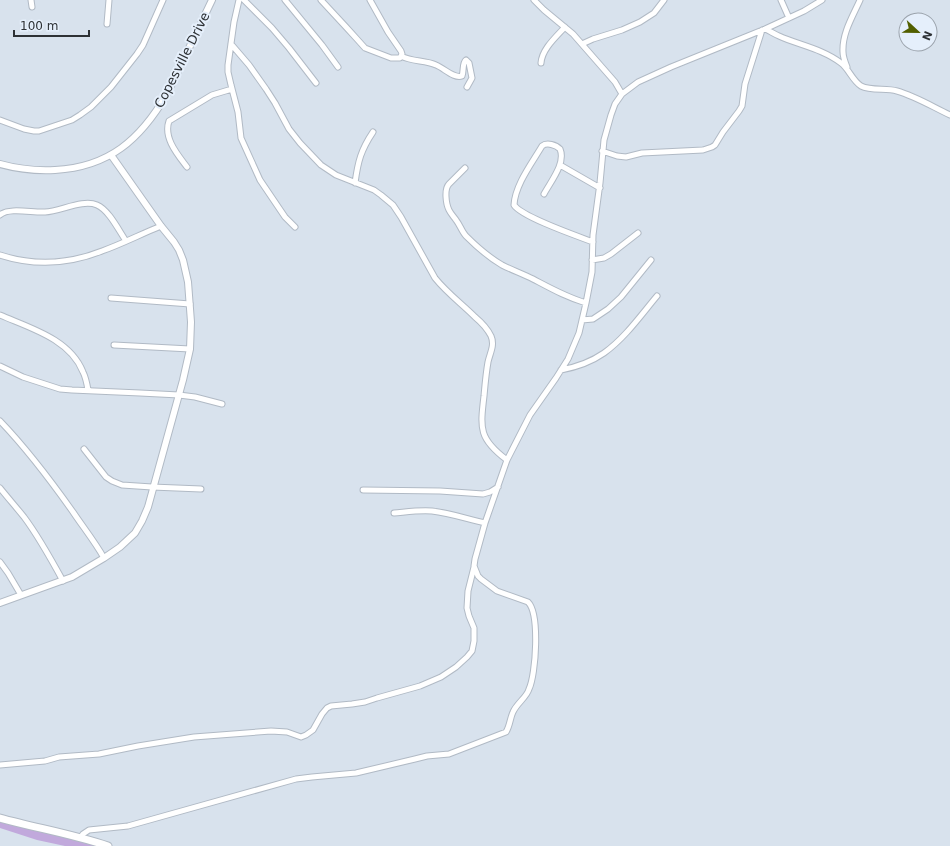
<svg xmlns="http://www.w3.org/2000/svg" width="950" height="846" viewBox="0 0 950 846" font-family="'DejaVu Sans',sans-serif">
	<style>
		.green { fill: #c1a9dc }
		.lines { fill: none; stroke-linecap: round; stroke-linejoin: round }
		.minor-casing { stroke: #b1bac5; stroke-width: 7 }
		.tertiary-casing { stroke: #b1bac5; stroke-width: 8 }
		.secondary-casing { stroke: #b1bac5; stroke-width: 9 }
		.minor { stroke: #fff; stroke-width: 5 }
		.tertiary { stroke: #fff; stroke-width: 6 }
		.secondary { stroke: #fff; stroke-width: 7 }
		.labels { text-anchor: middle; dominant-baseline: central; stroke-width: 4; stroke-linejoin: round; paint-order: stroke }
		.street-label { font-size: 13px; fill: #2d3135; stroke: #e5effb }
	</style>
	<rect width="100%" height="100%" fill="#d8e2ed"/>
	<path class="green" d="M0,818L108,846H65L37,840L0,828Z"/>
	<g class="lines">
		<g class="minor-casing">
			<path id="minor" d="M31,0L32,7
				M239,0L234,22L228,65V72L231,85L238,112L241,138L260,180L285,217L295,227
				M244,0L272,28L289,48L316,83
				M285,0L322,45L338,67
				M321,0L346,27L356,38L365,48L391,58H400L402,54L401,51L388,32L370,0
				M534,0L544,10L573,34L615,82L622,94
				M781,0L789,18
				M107,24L109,0
				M765,29C770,31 774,34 779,36C799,45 823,49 841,63C849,69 852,80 861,86C871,91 886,88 897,91C915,96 933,107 950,115
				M231,44L249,65L266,89L275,103L289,129L300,143L321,165L336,175L374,190L381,195L393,205L401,217L435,278C447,293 462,304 475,317C481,322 487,328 491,336C495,345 490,353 488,362C486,373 485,385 484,396C480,429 479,439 507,460
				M582,44L593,39L622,30L640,22L654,13L664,0
				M401,56C412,62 425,60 436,65C444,68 454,79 462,76C464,71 462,63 466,60L469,63L472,78L467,87
				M541,63C542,49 556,37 565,27
				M847,67C845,62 843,57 843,52C842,33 853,16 860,0
				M0,120L24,129L34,131H39L72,120L80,115L91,107L111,87L137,54L143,45L163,0
				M602,151L617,156L626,157L642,153L703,150L712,147L715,145L723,132L739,111L742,106L745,84L762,30
				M560,165L600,188
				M187,167C178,155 163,138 169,121L212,95L232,89
				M465,168L449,184C444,189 446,204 449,210C451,214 454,217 456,220C460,225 462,232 466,236C476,246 490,258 502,265C512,270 523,274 533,279C552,289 566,297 586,303
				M355,183C358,161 361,150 373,132
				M544,194C551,181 566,163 560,149C556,145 547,142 542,146C532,163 515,185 514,205C522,217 577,236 593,242
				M0,215C9,207 33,213 45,212C61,211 83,199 97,205C109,210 119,231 126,241
				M0,255C34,266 69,264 102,251C122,244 141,234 161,226
				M592,260L604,258L611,254L638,233
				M111,298L190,304
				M0,315C30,328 70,339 83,372C86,378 87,384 88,390
				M582,320L593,319L608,309L621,297L651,260
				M114,345L190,349
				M0,366L23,377L60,389L72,390L140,393L179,395L195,397L222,404
				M561,370C577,367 591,362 604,353C625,338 641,315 657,296
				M0,421C27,449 51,481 73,512C83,527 95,542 104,558
				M84,449L106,477L112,481L122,485L152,487L201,489
				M0,488C8,498 16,507 24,517C39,537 51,559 63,581
				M363,490L440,491L483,494L490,492L498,487
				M394,513C406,512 419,510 432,511C450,513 467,519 485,523
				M0,562L8,573L21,595
				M0,765L45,761L59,757L99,754L138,746L194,737L271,731L287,732L301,737L306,735L313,730L322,714L327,708L331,706L352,704L365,702L377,698L420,686L441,677L456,667L467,657L472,651L474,641V628L469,616L467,608L468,591L474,567
				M80,838L83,834L89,830L128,826L296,779L312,777L356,773L415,759L427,756L449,754L506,732C510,726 510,718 513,712C517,703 527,697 529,689C536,674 540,614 528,602L497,591L481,579L478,576L474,566L475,559L485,523L507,460L530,415L556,378L568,359L579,333L586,303L592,272L593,235L600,183L604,140L611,115L615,104L622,94L638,82L671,67L765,29L804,11L822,0"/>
		</g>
		<g class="tertiary-casing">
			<path id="tertiary" d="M0,164C18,169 36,171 55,170C109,167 140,140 167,94L212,0
				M0,603L72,577L104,558L120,547L135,533L142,521L148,507L183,380L190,349L191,322L188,282L183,260L179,250L174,242L161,226L111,155"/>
		</g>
		<g class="secondary-casing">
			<path id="secondary" d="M0,818C36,828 73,834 108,846"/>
		</g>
		<use href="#minor" class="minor"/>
		<use href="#tertiary" class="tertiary"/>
		<use href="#secondary" class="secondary"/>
	</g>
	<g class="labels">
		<g class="street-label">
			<text transform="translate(182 60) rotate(-63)">Copesville Drive</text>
		</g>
	</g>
	<g transform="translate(918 32) rotate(112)"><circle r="19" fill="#e5effb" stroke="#9ba3ac"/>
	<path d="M0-3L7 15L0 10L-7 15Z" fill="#525f00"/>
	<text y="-6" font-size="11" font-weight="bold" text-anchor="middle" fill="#2d3135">N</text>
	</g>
	<path d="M14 30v6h75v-6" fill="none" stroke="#2d3135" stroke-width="2"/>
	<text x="20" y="30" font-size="12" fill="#2d3135" stroke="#e5effb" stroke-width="3" paint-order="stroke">100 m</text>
</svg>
